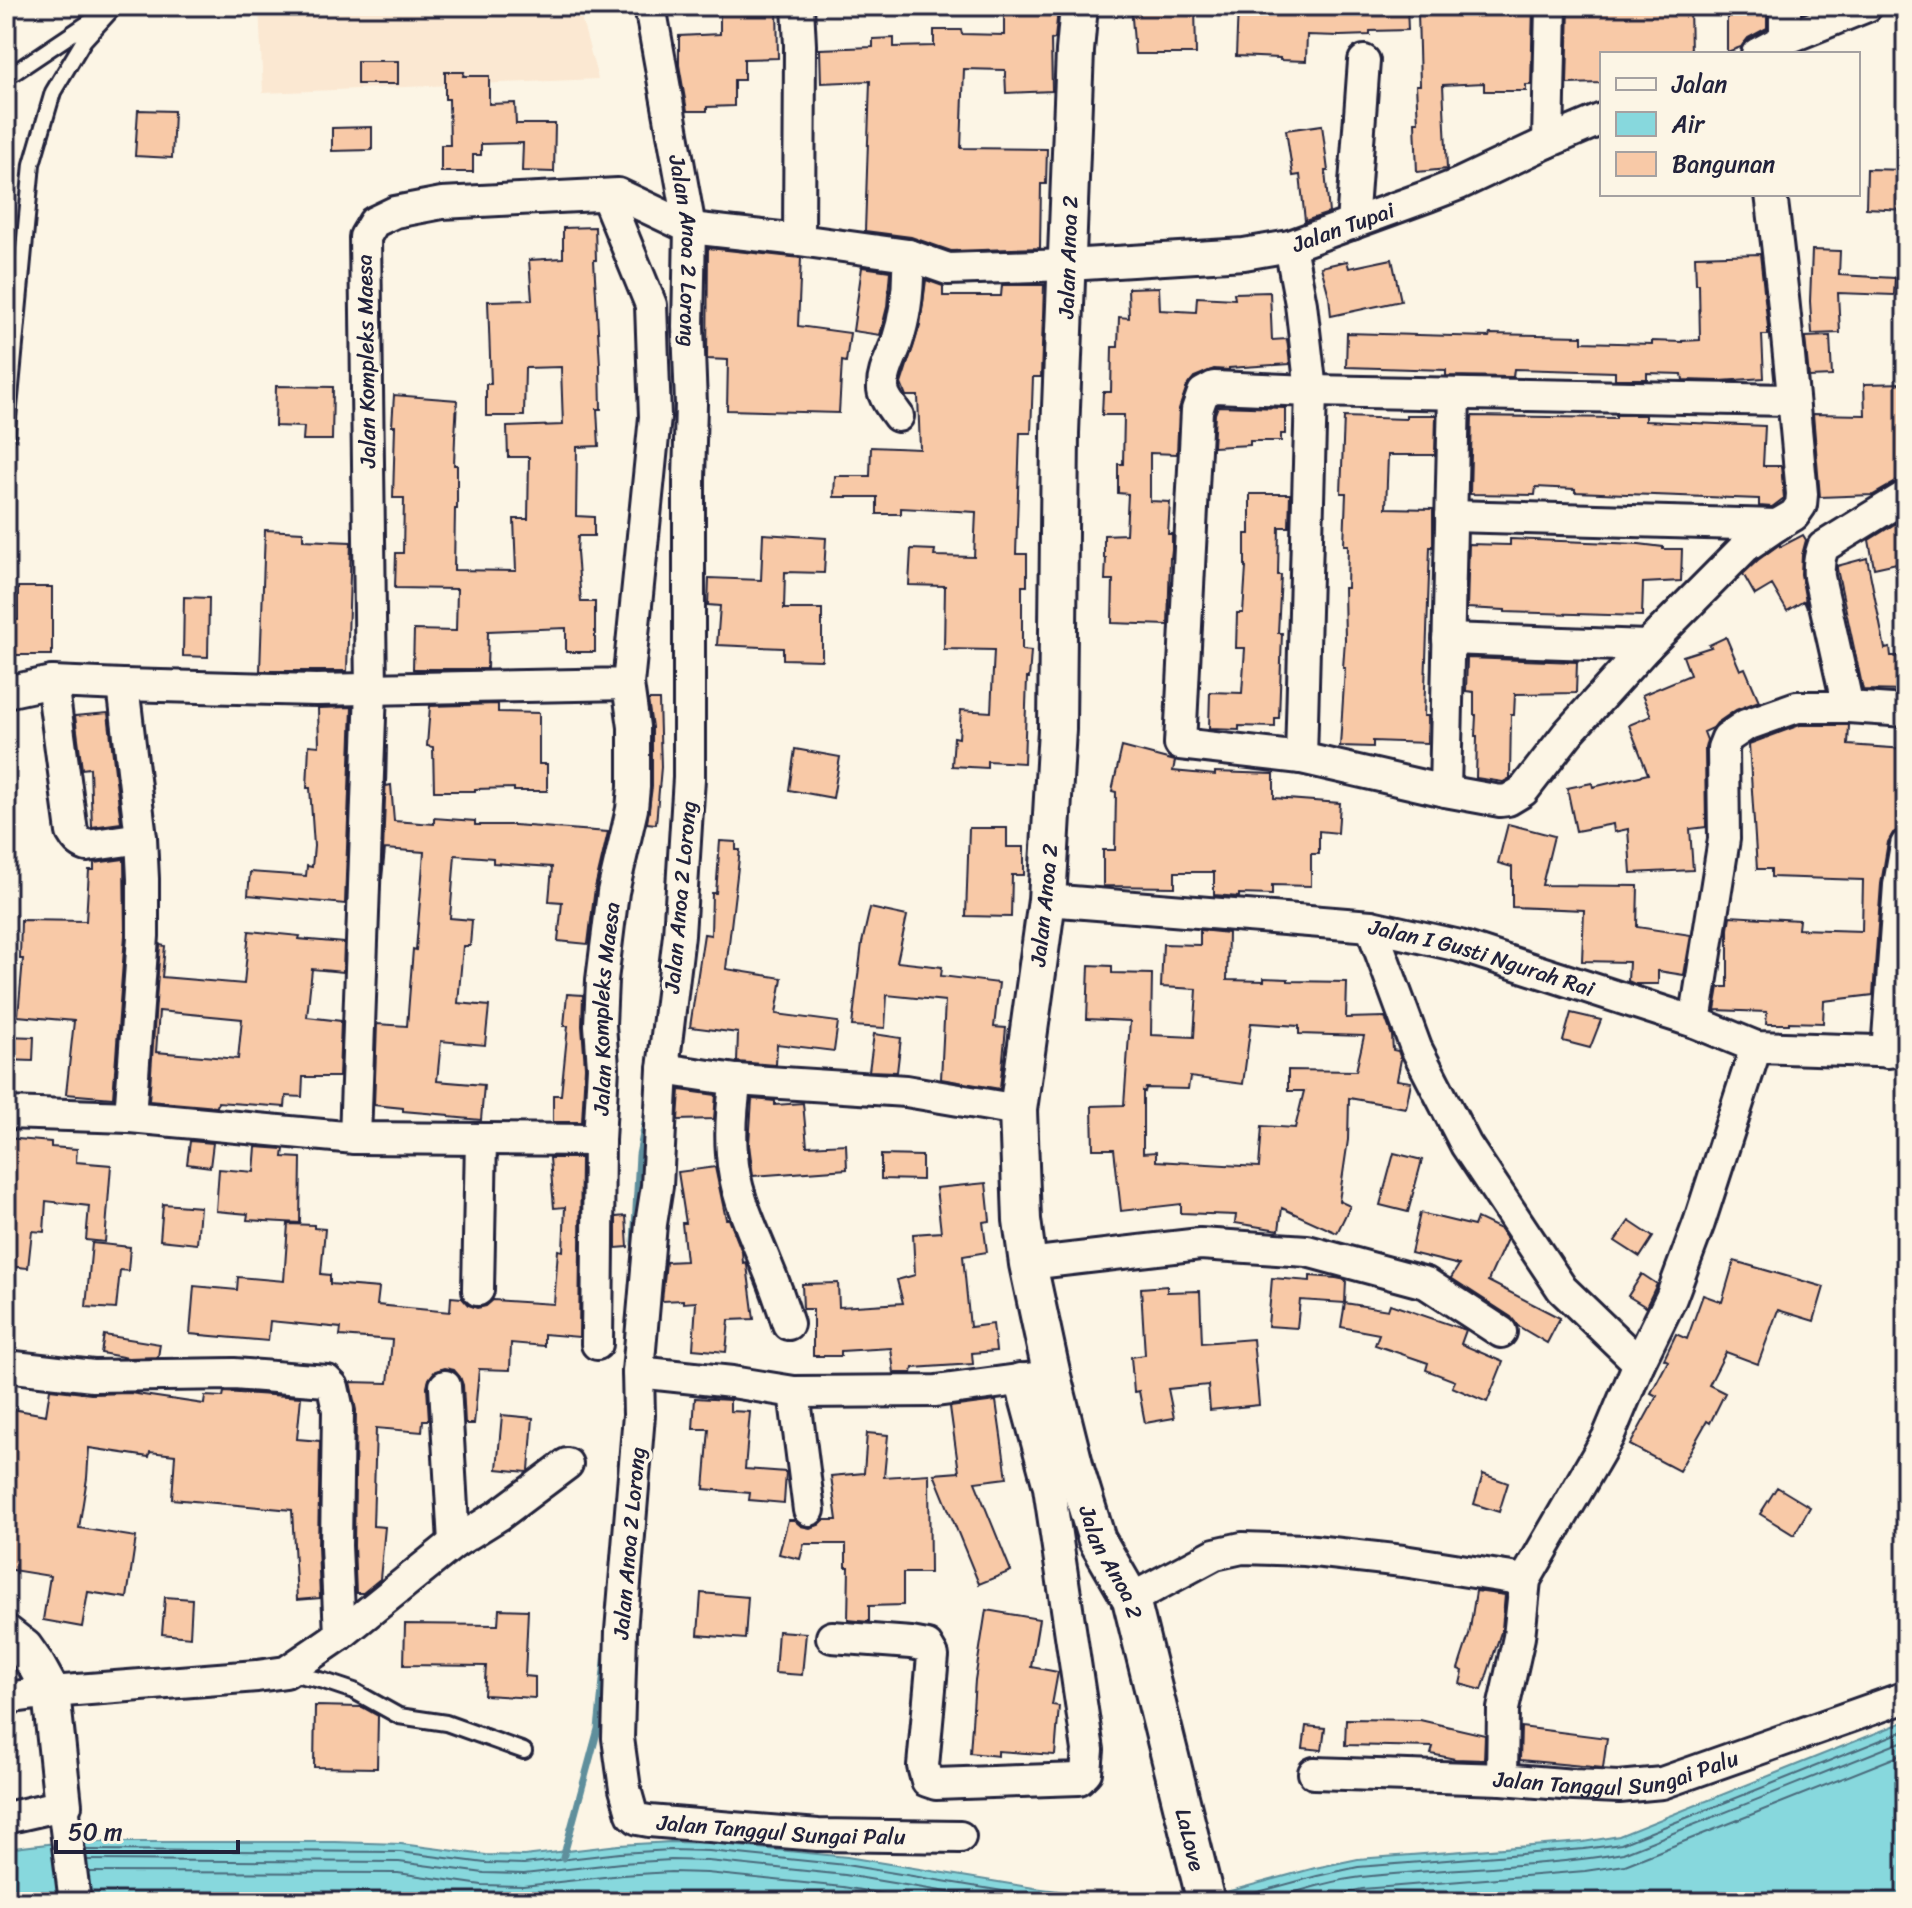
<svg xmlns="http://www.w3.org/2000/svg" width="1912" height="1908" viewBox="0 0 1912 1908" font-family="Sriracha,sans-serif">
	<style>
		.built { fill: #fbe8d2 }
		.water { fill: #87d8dd; stroke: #5f8f9c; stroke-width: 2 }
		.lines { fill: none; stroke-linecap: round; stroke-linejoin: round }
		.shore { stroke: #4a6b7c; stroke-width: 2 }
		.stream { stroke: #5f8f9c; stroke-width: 7 }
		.building { fill: #f8c9a7; stroke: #22223b; stroke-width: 2; fill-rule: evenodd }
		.service-casing { stroke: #22223b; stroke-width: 20 }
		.minor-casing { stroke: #22223b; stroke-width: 36 }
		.tertiary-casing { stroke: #22223b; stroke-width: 42 }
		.service { stroke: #fcf5e5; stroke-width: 14 }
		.minor { stroke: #fcf5e5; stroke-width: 30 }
		.tertiary { stroke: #fcf5e5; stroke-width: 36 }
		.labels { text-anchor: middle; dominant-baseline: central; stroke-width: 7; stroke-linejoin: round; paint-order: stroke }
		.street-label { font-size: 22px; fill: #22223b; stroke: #fcf5e5 }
	</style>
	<rect width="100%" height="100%" fill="#fcf5e5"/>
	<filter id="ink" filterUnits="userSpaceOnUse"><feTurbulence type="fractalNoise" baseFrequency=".0125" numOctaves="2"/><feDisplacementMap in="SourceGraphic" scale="16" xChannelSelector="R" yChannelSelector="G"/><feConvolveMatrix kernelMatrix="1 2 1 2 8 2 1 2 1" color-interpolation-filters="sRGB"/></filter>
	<g filter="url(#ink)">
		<path class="built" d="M259,6H578L598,79L263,93Z"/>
		<path class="water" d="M1906,1721V1902H6V1849L64,1842H335L401,1844L486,1855L524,1856L619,1845L671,1842L709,1843L847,1857L1034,1888L1083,1894L1196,1897L1219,1894L1315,1868L1358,1859L1583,1842L1619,1836Z"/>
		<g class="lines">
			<path class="shore" d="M86,1850L400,1852L485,1863L524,1864L620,1853L671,1850L709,1851L846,1865L1033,1896L1084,1902
				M87,1860L399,1862L484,1873L524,1874L621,1863L671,1860L708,1861L845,1875L1007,1902
				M88,1872L398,1873L482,1885L523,1886L622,1875L671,1872L707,1873L843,1887L933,1902
				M1225,1901L1317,1876L1358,1867L1584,1849L1621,1844L1906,1730
				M1261,1902C1294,1893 1327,1881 1362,1877C1449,1867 1537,1868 1623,1853L1906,1740
				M1305,1902L1362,1889L1585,1871L1625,1865L1906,1753"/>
			<path class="stream" d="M634,1244L639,1155L647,1113
				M563,1858L598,1729L606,1651"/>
		</g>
		<path class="building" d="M720,6H777L778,58L744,59V80H734V106L707,107V111H687L679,65V36L720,34Z
			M1131,6H1195L1196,54H1135Z
			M1238,6H1407L1408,30L1370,31V35L1340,36L1307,35L1306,61L1280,60V58L1236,56Z
			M1446,6H1533L1531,85H1526V91H1484V83L1443,85L1447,169L1417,172L1415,122H1418L1416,85H1420L1418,12L1446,11Z
			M1569,6H1690L1691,54H1602V83L1567,84Z
			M1727,6H1767V28L1748,38L1741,47L1727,52Z
			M1058,9L1055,39L1051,40L1052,91L1006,93L1005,70L964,69L961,148L1047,149L1046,184H1041L1040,248L951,251L911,237L865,231L870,81L821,83L820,49L873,47V39L894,38V47L934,46V30H961L962,34L1004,35V10Z
			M357,61H398V84H357Z
			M445,72H464L463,76H489V104L515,103L516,124H555L554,172L522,171L523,143L481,144V155H473V172H441V145H450L449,99H445Z
			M138,110L174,111L172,158L135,156Z
			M1322,125L1328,171H1325L1329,213L1305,221L1300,175L1293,176L1286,130Z
			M372,127V150L332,151V128Z
			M1867,169L1906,170V210L1866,208Z
			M595,227L596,260H594L600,365L601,409H597L599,446L577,447L576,516L594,517V536H578L577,552L581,602H595V652H566V628L488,631L487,669H413L414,630L456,631L457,589L395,588L396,553H403L404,498H393L395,426H392L394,395L457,400L455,438L454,465H457V509H455L454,570L516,571L514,519H528L529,457H508L507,427L563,425L561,367L525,368L524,416H486V384H491L488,301L532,300L529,260L563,258V228Z
			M708,248L801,258L798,326L850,333L846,362L842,361L839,413L727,410L728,360L707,359Z
			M1812,250L1840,251L1839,275L1895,278L1894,295L1838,293L1840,333L1812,334L1810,301Z
			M1760,254L1768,327V335H1762L1764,378L1720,381L1683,380L1682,374L1647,373V379H1615V372L1514,369L1513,377L1446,376V370L1346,367L1347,333L1489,337L1490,334L1582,336V342L1652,344V341L1682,342V341L1700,340L1699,284H1696L1695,256Z
			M1392,259L1401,301L1331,316L1329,296L1321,267L1347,261L1349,268Z
			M862,267L890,271L887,307L880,335L853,331Z
			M926,280L943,286V296H1001L1002,285H1044L1041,377H1033L1031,433H1020L1016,554H1027V586H1022V650L1031,651L1029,678H1027L1024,763L987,761V768L952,766L954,737L959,738L961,710L991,712L994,650L944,649L945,586L909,585L911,549L935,550L934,556L974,557L976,512L901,508V514H877V497H834L835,476H870L871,447L920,449L918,396H906L901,384L920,325Z
			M1159,287L1160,310L1196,312L1197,297L1235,299L1234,293L1270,292L1272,340L1287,339L1290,364L1229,368V370L1214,369L1194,377L1187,386L1179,409L1177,454L1150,453V501L1170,502L1168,534H1172V549L1171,558H1170L1168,625L1112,623L1113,580H1105L1106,558H1104V535L1126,534L1128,494L1118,493V464H1123L1124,415H1102L1103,392H1111L1112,347H1118L1119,317L1129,318L1128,288Z
			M1830,336L1832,376L1809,377L1805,337Z
			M1906,383V445H1901V479L1873,495L1820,497L1813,414L1865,415L1864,384Z
			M276,386L333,387L332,440H303L304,427L275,426Z
			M1218,406L1285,408V434H1281V441H1250V445L1213,447L1215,414Z
			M1406,415H1436L1435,455H1388L1386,508L1433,509V547H1430L1424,716H1428L1427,743L1373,741V747L1340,746L1345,668H1343L1345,640L1344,588H1347L1348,545H1344L1346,493H1341L1344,417L1406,419Z
			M1616,415H1645V421L1765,426L1763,466H1781L1784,498L1772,507L1759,506V499L1575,492V489L1536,487L1535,495L1470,494L1472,416L1616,418Z
			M1250,494H1290L1289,527H1279L1278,575H1281L1278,633H1282L1279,718H1275V727L1239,726V730L1209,729L1210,692L1242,693L1245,648H1236L1237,613H1243L1246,567H1245V534H1250Z
			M1906,517V561L1874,568L1869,540Z
			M265,530L303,532V540L351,542L347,671H260Z
			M763,534L826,538L824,573L785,572L784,609H822V660L783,659V648L717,645L720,606L708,605L709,578L761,580Z
			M1803,535L1806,540L1802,555L1801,574L1807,608L1804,601L1787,611L1772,585L1755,595L1743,574L1758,560L1780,544V547Z
			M1510,539L1639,544L1663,547V549H1682L1681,581L1643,583L1642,616L1505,612V610L1467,608L1469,544L1510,545Z
			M1867,558L1885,649L1890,648L1891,656H1906V691L1863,690L1837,569V566Z
			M18,587H52V655H6V620H18Z
			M184,597L209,598L208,657L183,656Z
			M1726,637L1740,670L1745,668L1759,701L1736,710L1717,723L1713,728L1704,732L1707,740L1705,748L1706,827L1690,829L1693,870L1631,873L1628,829L1614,832L1613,824L1576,831L1567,788L1592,783L1593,787L1648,774L1629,725L1651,716L1642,695L1690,675L1683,656L1711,647L1709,645Z
			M1467,658L1577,662L1576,693L1515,694L1514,715H1511L1510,778L1503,782L1476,778L1477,736H1475L1476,715H1474V692L1466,691Z
			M648,700H659L661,767L656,824L647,823L652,787V727Z
			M498,704V712L539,713V764H547V791H514V788L475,789V791H434L433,747L427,746L430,706Z
			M352,707L345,904L248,895L250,872L306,876L307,866L312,867L314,846L310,788H307L309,745L319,746L318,708Z
			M108,713L121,823L92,827L90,768L82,769L75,716Z
			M1800,725H1849L1848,745L1906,749V803L1904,828L1893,833L1888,842L1881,884L1873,995L1824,1001L1823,1023L1789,1022V1024H1766L1767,1012L1715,1010L1719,987H1728V929L1730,916L1799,920L1798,929L1862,931L1863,880L1771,877V869H1757L1749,744Z
			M387,745L386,786L391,785L394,821L434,824V818L475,821V825H514L608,832L595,888L588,944L558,941L562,902L549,901L552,867L493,863V858L455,855L450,918L472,920L470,946H463L458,1003L489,1006L485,1045L441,1041L437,1081L484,1085L481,1120L449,1117V1115L403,1111V1108L374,1105L377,1024L407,1026L413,949L416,950L424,852L385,849L382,879Z
			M1122,747L1175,761L1173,771L1215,775V772L1274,774V798L1340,803L1338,833L1319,831V854H1311V886L1272,885V895L1239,894V897L1214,895V872H1175V887L1103,886V850H1115L1116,792L1112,791Z
			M795,749L840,757L833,798L789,790Z
			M1508,824L1554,836L1542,885L1638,886L1637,927L1691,935L1684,975L1658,971V984H1635L1628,981L1629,962L1582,961L1584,910L1512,907V867L1498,863Z
			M969,828H1007V847H1024V875H1012L1011,917L966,916Z
			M720,841L736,842V850H740L726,969L782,978L776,1014L838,1022L834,1051L777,1044L776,1065L737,1062L738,1033L690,1027L704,934L711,935L712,893H716Z
			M124,859L125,935L113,1098L66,1094L74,1021L18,1016L23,959H20L21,920L86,921L89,870H94V863Z
			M870,908L907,916L897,962L942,967L941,976L999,983L994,1027L1006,1028L1000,1089L941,1079L945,1001L887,995L885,1028L852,1026L862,943Z
			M1200,930L1228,933L1227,980L1264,981V978L1288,979V981L1347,982L1346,1018L1385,1017L1392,1036L1393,1050L1398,1051L1401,1059L1397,1080L1411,1082L1406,1108L1349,1098L1348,1140L1339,1201L1350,1206L1337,1233L1282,1208L1279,1230L1235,1223L1236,1215L1181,1213V1204L1121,1211L1114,1149H1093L1092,1106L1124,1105L1130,1021L1087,1019L1089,965L1112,966V973L1152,974L1151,1035L1194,1037L1197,989L1161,987L1163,944L1200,945ZM1251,1023L1299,1026V1034L1364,1036L1356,1071L1288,1070V1091H1304L1295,1128L1262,1126L1259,1167L1156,1161V1152L1143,1153V1091L1145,1092L1146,1088L1188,1089L1190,1077L1243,1084Z
			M249,931L300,936L299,939L344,943L343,972L312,969L307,1017L341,1021L339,1077H303L302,1097L286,1096L285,1107L218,1102L217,1107L149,1101L160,945L165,946L162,977L244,984ZM159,1011L242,1019L238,1059L156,1052Z
			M567,994L583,995L582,1026L585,1067L582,1122H553V1095H561L568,1026H564Z
			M1571,1013L1601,1020L1590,1048L1563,1041Z
			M874,1034L901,1038L897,1072L869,1071Z
			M6,1036L34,1037L33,1061L6,1060Z
			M680,1090L716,1095L714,1119L678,1120Z
			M752,1099L775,1101V1105L803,1103L807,1146L846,1144L847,1169L753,1176L749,1144Z
			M6,1138L51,1142V1147L77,1149L76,1162L111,1165L105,1242L86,1240L89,1206L46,1201L44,1232L32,1231L28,1268L6,1266Z
			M190,1141L213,1143L210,1167L187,1164Z
			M256,1147L284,1149L283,1157L301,1158L300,1223L247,1220L248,1214L216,1211L219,1169L254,1172Z
			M1394,1153L1422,1160L1408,1212L1380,1205Z
			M881,1155L922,1156V1180L881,1179Z
			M550,1158H581L579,1337L544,1334V1346L511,1343L510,1370L479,1369L474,1424H465L463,1385L460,1377L454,1370L445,1368L435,1371L429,1379L427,1387L429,1420H423L422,1432L376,1428L373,1526L385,1527L380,1579L363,1593H356L354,1546L356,1410L350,1382L388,1383L392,1340L340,1336L341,1328L270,1321L268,1341L190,1334L194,1286L237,1290L238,1277L284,1281L288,1224L314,1225V1228L325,1229L321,1274L330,1275V1284L379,1288L377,1305L450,1312L451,1297L462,1298L468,1305L477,1308L486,1306L493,1300L554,1304L558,1250L563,1251L565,1207L554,1208Z
			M715,1167L726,1219H729L742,1252L743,1263L746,1262L747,1265L754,1319L729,1320L726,1352L693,1349L696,1302L683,1303V1300L662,1301L666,1262L686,1261L682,1223H686L678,1172Z
			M986,1183L990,1221L983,1222L987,1252L963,1256L970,1327L993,1324L996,1351L972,1353L973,1364L913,1368L912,1373H894L891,1348L841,1351V1356H813V1309H803L802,1284L838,1283L839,1307L903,1303L897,1280L915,1275L913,1234L941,1232L936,1188Z
			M163,1204L200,1207L197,1244L160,1240Z
			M1420,1213L1474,1226L1477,1218L1500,1229L1507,1239L1488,1281L1560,1318L1547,1343L1518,1326L1511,1317L1451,1278L1459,1265L1411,1253Z
			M626,1216L628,1247L616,1248V1217Z
			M1629,1221L1653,1237L1640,1257L1615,1241Z
			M92,1243L130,1247L128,1271L120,1270L116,1309L86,1307Z
			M1734,1261L1824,1287L1814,1321L1778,1310L1758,1364L1726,1352L1709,1385L1725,1393L1710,1423L1707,1421L1679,1471L1630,1445L1657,1396L1651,1393L1668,1361L1664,1359L1676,1334L1687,1339L1703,1295L1722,1302Z
			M1642,1274L1657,1284L1646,1307L1628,1296Z
			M1310,1276L1336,1278L1346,1280L1345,1303L1300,1300L1297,1328L1268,1326L1272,1278L1310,1281Z
			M1167,1286V1292L1200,1291L1202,1343L1253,1339L1259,1405L1210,1410L1208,1385L1168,1389L1174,1418L1145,1423L1139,1391L1134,1392L1131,1357L1145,1355L1141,1288Z
			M1345,1303L1388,1310L1390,1304L1466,1330L1461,1344L1503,1362L1487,1402L1452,1387L1455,1381L1426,1370L1428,1363L1375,1345L1379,1334L1341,1327Z
			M104,1335L160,1344L158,1357L128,1358L101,1353Z
			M50,1389L91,1394L130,1393L204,1404L205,1396L223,1397L224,1392L301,1397L297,1439L320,1441L318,1546L320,1598L297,1600L292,1510L172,1499L175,1455L150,1452L149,1457L89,1448L87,1478L79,1528L136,1537L127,1598L88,1592L82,1627L43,1620L50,1576L6,1569V1408L46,1415Z
			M695,1398L730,1400V1411L750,1412L745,1469L786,1472L784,1503L749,1500L750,1493L704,1489L709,1429H693Z
			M996,1401L1007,1478L975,1482L1011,1571L979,1584L934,1474L959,1472L950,1407Z
			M502,1415L533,1418L529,1470L527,1472L497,1469Z
			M867,1433L888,1435L884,1477L929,1474L930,1573H903V1605L869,1606V1622L848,1620L849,1567H846V1544H804L800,1559L779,1554L788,1520H794L801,1526L810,1528L819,1525L824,1520H837L831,1476L864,1473Z
			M1483,1474L1508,1483L1499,1512L1474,1504Z
			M1777,1487L1810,1507L1794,1535L1760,1514Z
			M1476,1591L1505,1595L1502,1629L1482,1690L1460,1684L1463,1671L1458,1669L1469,1635Z
			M701,1593L748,1597L745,1639L698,1635Z
			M165,1597L192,1599L190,1637L162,1634Z
			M499,1609L528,1610L525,1676L535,1677V1698L484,1695L486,1666L404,1665L405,1624L498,1625Z
			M986,1610L1039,1619L1031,1667L1058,1672L1052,1705L1059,1706L1055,1755L998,1751V1756L970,1753L975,1680Z
			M778,1631L806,1633L802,1675L775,1673Z
			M315,1706L362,1707L378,1716L377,1768L314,1767Z
			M1346,1719L1420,1720L1485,1735L1484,1760L1455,1759L1431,1754L1433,1747L1345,1745Z
			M1306,1726L1325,1728L1322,1750L1303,1748Z
			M1521,1727L1607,1738L1603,1768L1520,1760Z"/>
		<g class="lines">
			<g class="service-casing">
				<path id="service" d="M6,75L15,72L100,15
					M6,440L32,164L53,92L84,40L115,6
					M290,1673L324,1681L354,1691L399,1716L446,1723L524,1751"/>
			</g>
			<g class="minor-casing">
				<g id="minor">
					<path id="s1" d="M650,6L690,228L688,327L691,404L689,480V778L679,935L663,1069L657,1186L651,1224L638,1372L639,1415L621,1631L618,1738L625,1789L632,1814L638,1819L649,1821L818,1835L960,1837"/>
					<path id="s2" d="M798,6L800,45L799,240L908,255L948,269L1068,265L1244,254L1290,246L1428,196L1459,184L1548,142L1602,119"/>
					<path d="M1785,6V39"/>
					<path d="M1757,54L1785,39L1867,6"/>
					<path d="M1548,142L1551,6"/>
					<path d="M1771,194C1784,294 1793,394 1802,494L1801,505L1794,515L1777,525L1746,546L1647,646L1568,733L1523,791L1508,800L1500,801L1445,791L1301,758L1180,744L1197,410L1203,393L1214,387L1311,391L1793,400"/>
					<path d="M1352,224L1364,61"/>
					<path d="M1290,246L1301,304L1311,391L1301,758"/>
					<path d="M898,416C893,409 884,398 883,389C882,372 892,357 897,342C906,315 909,283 908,255"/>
					<path d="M1451,516L1777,525"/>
					<path d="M1448,639L1647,646"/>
					<path d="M52,682L72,832C76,839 79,843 87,846L141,838"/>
					<path d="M123,685L141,838L143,879V936L130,1117"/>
					<path d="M6,692L52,682L123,685L316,690L628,684L655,417L651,305L606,195"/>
					<path d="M1848,707L1819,577C1818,566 1819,558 1823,547L1906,496"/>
					<path d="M1445,791L1454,394"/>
					<path id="s3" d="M1047,900L1371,926L1460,946L1695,1022L1756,1047L1906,1052"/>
					<path d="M1371,926L1416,1048L1466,1145L1562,1289L1639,1363"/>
					<path d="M1695,1022L1724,839L1723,748L1727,738L1746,725L1797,707H1848L1906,711"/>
					<path d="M1887,1052L1899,885L1906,845"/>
					<path d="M663,1069L736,1080L906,1091L1018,1110"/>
					<path d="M736,1080C732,1105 730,1129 732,1154C734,1194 753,1230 767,1266C775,1285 782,1305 788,1324"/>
					<path id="s4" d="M6,1113L130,1117L355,1138L599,1140L603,1067L600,1025L602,980L613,892L632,809L634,787V727L628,684"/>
					<path d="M355,1138L371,689L365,237L374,222L395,212L442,203L618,194L690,228L799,240"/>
					<path d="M1028,1264L1200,1244L1307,1251L1426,1283L1501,1332"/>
					<path d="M478,1290L481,1139"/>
					<path d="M597,1344L599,1140"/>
					<path d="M6,1366L93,1376L234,1374L327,1381L333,1387L338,1410L336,1546L340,1635"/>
					<path d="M638,1372L732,1382L794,1392L936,1391L1041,1377"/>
					<path d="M445,1386L454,1543"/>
					<path d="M794,1392L809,1510"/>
					<path d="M1131,1599L1215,1554L1242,1548L1305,1550L1403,1561L1525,1580"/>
					<path d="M832,1637L911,1643L927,1646L933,1656L923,1766L927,1781L936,1784L1079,1779L1086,1772L1088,1750L1049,1487L1020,1379"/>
					<path d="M6,1698L51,1692L257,1676L286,1672L340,1635L454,1543L499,1515L567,1464"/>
					<path id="s5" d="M1314,1773L1502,1779L1574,1785L1619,1787L1662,1783L1906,1697"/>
					<path d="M1502,1779L1503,1709L1519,1637L1525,1580L1608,1437L1639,1363L1671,1298L1699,1223L1756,1047"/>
					<path d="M6,1818L63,1805L75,1902"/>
				</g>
			</g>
			<g class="tertiary-casing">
				<g id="tertiary">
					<path id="s6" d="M1079,6L1075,51L1060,433L1057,729L1047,900L1018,1110L1022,1220L1028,1264L1052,1376L1076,1472L1097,1540L1131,1599L1206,1902"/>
					<path d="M6,1634L24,1648L36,1665L51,1692L63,1805"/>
				</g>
			</g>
			<use href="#service" class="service"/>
			<use href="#minor" class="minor"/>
			<use href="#tertiary" class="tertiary"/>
		</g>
	</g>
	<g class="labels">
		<g class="street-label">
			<text stroke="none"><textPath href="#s2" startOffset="786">Jalan Tupai</textPath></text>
			<text stroke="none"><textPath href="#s1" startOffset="248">Jalan Anoa 2 Lorong</textPath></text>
			<text transform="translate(1068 257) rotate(-88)">Jalan Anoa 2</text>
			<text transform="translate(366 361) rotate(-91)">Jalan Kompleks Maesa</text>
			<text transform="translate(680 897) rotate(-85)">Jalan Anoa 2 Lorong</text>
			<text transform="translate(1044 905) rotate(-84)">Jalan Anoa 2</text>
			<text stroke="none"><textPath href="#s3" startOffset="440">Jalan I Gusti Ngurah Rai</textPath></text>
			<text stroke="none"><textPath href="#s4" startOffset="726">Jalan Kompleks Maesa</textPath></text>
			<text transform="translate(629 1543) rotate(-85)">Jalan Anoa 2 Lorong</text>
			<text stroke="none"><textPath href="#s6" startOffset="1572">Jalan Anoa 2</textPath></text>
			<text stroke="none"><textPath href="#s5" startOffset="304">Jalan Tanggul Sungai Palu</textPath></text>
			<text stroke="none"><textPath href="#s1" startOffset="1968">Jalan Tanggul Sungai Palu</textPath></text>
			<text stroke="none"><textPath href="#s6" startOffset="1862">LaLove</textPath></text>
		</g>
	</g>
	<rect width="1912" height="1908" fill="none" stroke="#fcf5e5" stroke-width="32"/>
	<rect x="16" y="16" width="1880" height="1876" fill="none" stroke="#22223b" stroke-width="3" filter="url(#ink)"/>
	<rect x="1600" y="52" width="260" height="144" fill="#fcf5e5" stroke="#a5a1a1" stroke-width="2"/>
	<rect x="1616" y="78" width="40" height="12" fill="#fcf5e5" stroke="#a5a1a1" stroke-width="2"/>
	<text x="1672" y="92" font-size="24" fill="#22223b">Jalan</text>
	<rect x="1616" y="112" width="40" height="24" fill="#87d8dd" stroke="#a5a1a1" stroke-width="2"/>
	<text x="1672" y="132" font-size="24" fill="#22223b">Air</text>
	<rect x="1616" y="152" width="40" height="24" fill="#f8c9a7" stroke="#a5a1a1" stroke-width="2"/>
	<text x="1672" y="172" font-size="24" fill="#22223b">Bangunan</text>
	<path d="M56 1840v12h182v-12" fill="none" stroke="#22223b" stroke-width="4"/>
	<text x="68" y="1840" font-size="24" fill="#22223b" stroke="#fcf5e5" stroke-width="6" paint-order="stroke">50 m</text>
</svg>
